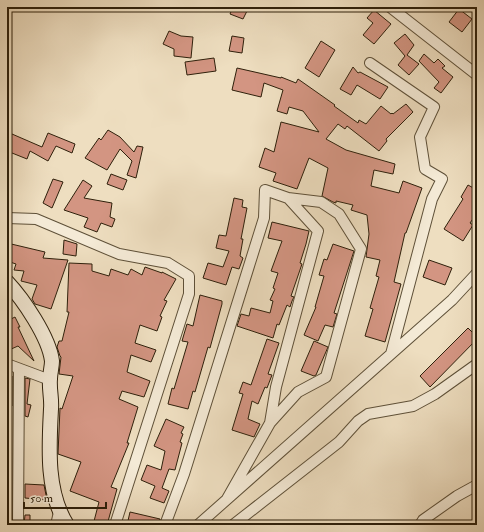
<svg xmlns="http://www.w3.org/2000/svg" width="484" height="532" viewBox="0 0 484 532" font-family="'IM FELL Double Pica',serif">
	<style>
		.building { fill: #d39582; stroke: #2e200b }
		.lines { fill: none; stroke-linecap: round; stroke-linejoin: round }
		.street-casing { stroke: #5e5038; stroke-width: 12 }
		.secondary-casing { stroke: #2e200b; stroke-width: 16 }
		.street { stroke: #f4ead6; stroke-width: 10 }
		.secondary { stroke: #f4ead6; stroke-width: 14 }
	</style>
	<rect width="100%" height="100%" fill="#eedec0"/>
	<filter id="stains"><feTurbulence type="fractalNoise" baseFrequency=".005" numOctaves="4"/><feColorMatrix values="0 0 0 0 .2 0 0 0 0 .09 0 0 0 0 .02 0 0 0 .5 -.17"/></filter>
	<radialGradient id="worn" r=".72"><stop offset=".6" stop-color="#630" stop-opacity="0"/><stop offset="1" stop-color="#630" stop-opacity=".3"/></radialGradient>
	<path class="building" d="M233,7H243L248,9L243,19L230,14Z
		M459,9L472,19L462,32L449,22Z
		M374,10L391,24L374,44L363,35L373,23L367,18Z
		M169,31L181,36L193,37L191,58L174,56V49L163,44Z
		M405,34L414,45L407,55L419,64L409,75L398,65L405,56L394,43Z
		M232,36L244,38L242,53L229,51Z
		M321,41L335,50L319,77L305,68Z
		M424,54L434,63L438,59L445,66L442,68L453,77L441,93L434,88L439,82L419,61Z
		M214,58L216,71L187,75L185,62Z
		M353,67L358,73L360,72L388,87L380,99L357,85L351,95L340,89Z
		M237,68L281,78V77L296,83L298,79L335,105L334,106L358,123L359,120L366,124L381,106L391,114L392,113L393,114L406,104L413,112L386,139L387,141L379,151L347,126L345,129L338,124L326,139L346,150L395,164L393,174L374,170L371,186L399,193L403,181L422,188L406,233H405L394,282L401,284L385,342L365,336L373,309L370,308L379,277L376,276L380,260L366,257L369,234L367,215L351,210L353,205L336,201V203L333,202L322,196L328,168L309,158L297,189L273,181L276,173L259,167L265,148L274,152L281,122L319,132L303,111L289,107L287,114L277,111L283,90L264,83L261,97L232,90Z
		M108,130L120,137L134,152L137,146L143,147L136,178L127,175L132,161L120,149L107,170L85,158L99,138L101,140Z
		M48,133L75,144L72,153L56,146L48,161L30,151L27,159L7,151V135L10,136L12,134L42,147Z
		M111,174L127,180L123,190L107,184Z
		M53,179L63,182L52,208L43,203Z
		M83,180L92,186L84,198L112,203L110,217L115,219L112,227L101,223L97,232L84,227L88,218L64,210Z
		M468,185L477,190V213L470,223L473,225L463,241L444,229L463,199L461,197Z
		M234,198L243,200L242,207L247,208L241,239H243L240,256L243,258L239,269L232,267L226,285L203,278L208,263L223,267L229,251L216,248L219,235L226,236Z
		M272,222L309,231L306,244L300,263L302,264L291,296L294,297L292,301L290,307L287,305L279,325L277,324L273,338L237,326L241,314L249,316L251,308L270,313L273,301L270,300L275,289L273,288L278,273L271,271L282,241L268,238Z
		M64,240L77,244L76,256L63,254Z
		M7,243L45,252L43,258L68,260L51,309L35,304L32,299L37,285L21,281L24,271L14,270L16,264L7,261Z
		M333,244L354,251L334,313L337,314L333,327L325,325L318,341L304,335L316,307H315L324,276L319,275L324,259L327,260Z
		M429,260L452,268L445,285L423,277Z
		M69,263L92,264V271L109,276L111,269L128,275L131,269L142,275L145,267L162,273V272L176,279L164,300L167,301L160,316L162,317L157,331L140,325L135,343L156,350L151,362L131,355L127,372L150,381L144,397L122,391L119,399L138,407L127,443H129L111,487L117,489L107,525H93L99,502L70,491L81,462L58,454L60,408L62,409L73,376L59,374L61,357L60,356L57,347L59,341H62L69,312H67Z
		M200,295L222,301V304L210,348L208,347L195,392L193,391L188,409L168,404L172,388L174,389L188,342L182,341L187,324L193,326Z
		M15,317L20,327H18L34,361L18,346L9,350L7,346V321Z
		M468,328L477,337V339L430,387L420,376Z
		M267,339L279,343L268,374L272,375L267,388L265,387L258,404L252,401L248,419L260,424L254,437L232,430L243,394L239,393L243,382L251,385Z
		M314,341L328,347L316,375L314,376L301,371Z
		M7,376H12V406H7Z
		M25,378L30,379L27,404L31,405L28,417L25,416Z
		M166,419L184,427L181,433L183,434L180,442L182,443L175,470L169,469L162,488L169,491L164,503L150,498L155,486L141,480L147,465L161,470L165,451L154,446Z
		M25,484L44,485L47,500L25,498Z
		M130,512L160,519L159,525H127Z
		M25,515H30V525H24Z"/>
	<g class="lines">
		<g class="street-casing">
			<path id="street" d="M390,7L477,75
				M370,63L434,107L420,137L425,169L442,179L432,199L391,354
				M7,218L36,219L119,254L168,263L189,276V294L115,525
				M7,364L50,380
				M270,423L276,387L318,231L288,198
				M18,525L19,369
				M56,525L59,512
				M165,525L184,474L264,218L265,190L288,198L321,202L339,214L361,249L326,377L298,392L270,423L227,499
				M198,525L452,300L477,273
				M233,525L339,442L358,421L368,414L413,406L435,394L477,364
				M420,525L423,520L457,496L477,485"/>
		</g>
		<g class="secondary-casing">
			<path id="secondary" d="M7,282C23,299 49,337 52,361C52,367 50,373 50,379C49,389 52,399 51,409C49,447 46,492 67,525"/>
		</g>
		<use href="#street" class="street"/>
		<use href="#secondary" class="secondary"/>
	</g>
	<rect width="484" height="532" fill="none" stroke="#eedec0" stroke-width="24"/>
	<rect x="8" y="8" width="468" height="516" fill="none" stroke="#2e200b" stroke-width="2"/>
	<rect x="12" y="12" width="460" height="508" fill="none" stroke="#2e200b"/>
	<path d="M24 502v6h82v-6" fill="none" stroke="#2e200b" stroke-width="2"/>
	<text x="30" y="502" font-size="12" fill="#2e200b" stroke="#f4ead6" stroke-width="3" paint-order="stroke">50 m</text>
	<rect width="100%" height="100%" filter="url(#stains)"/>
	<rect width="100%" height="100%" fill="url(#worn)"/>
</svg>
